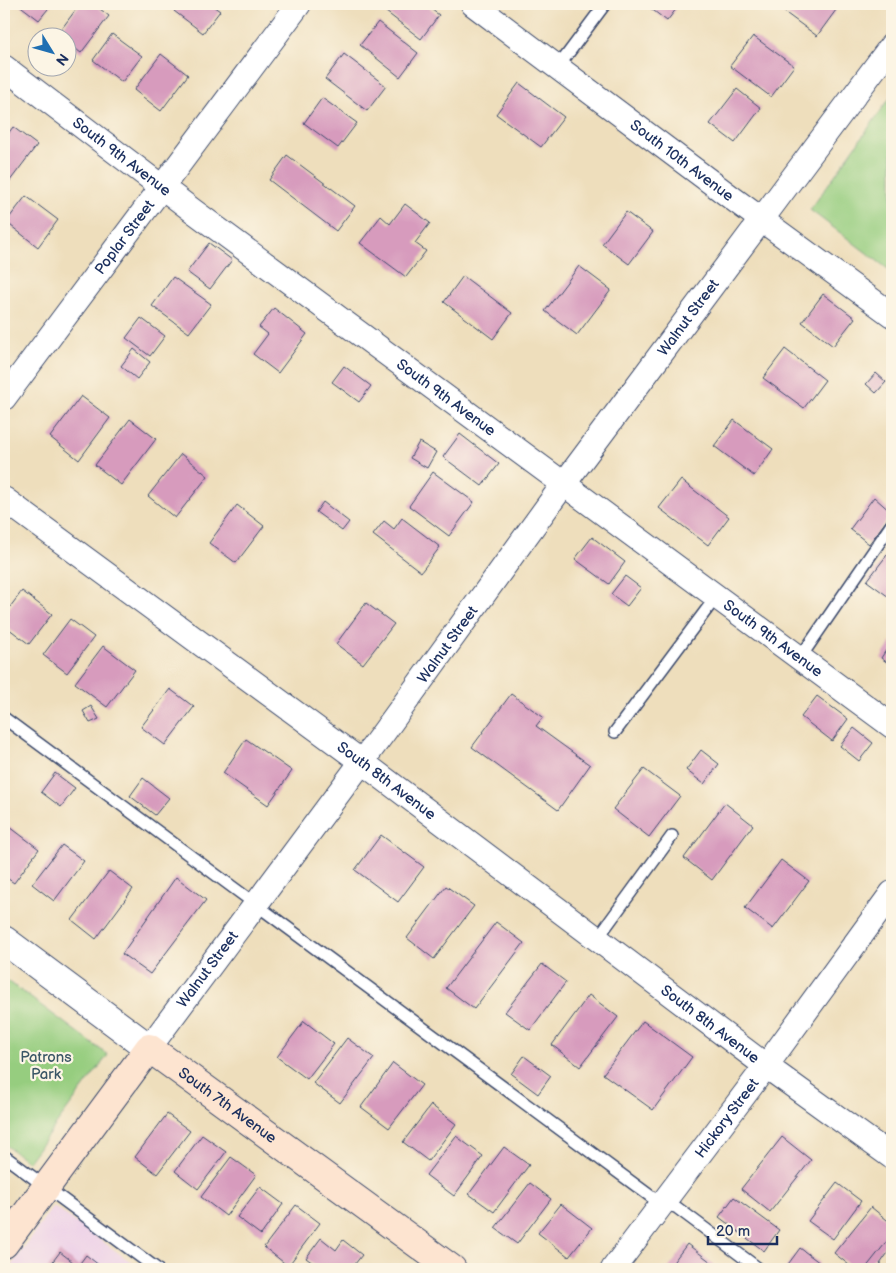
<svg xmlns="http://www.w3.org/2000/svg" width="896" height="1273" viewBox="0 0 896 1273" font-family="'Balsamiq Sans',sans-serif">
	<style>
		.built { fill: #edd0e8 }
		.green { fill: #96cd7f; stroke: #587e6e }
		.building { fill: #d79bbd }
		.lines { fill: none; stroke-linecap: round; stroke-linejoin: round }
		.service-casing { stroke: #3b496c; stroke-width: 14 }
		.minor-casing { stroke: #3b496c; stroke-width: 26 }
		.tertiary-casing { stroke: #3b496c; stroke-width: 30 }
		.secondary-casing { stroke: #3b496c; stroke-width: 30 }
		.service { stroke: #fff; stroke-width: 11 }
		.minor { stroke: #fff; stroke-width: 24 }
		.tertiary { stroke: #fff; stroke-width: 28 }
		.secondary { stroke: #fde4d0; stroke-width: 28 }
		.labels { text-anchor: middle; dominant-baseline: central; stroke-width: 4.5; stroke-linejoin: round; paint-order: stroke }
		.street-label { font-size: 15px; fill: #1b2f5e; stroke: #fcf5e5 }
		.park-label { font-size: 15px; fill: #3a5666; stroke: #fcf5e5 }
	</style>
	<rect width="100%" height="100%" fill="#fcf5e5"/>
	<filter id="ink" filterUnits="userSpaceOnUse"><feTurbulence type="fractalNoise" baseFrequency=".02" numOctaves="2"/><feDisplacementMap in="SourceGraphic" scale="10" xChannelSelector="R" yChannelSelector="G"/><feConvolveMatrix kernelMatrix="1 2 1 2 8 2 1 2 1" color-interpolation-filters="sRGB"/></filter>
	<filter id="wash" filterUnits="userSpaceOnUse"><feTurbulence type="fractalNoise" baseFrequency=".0096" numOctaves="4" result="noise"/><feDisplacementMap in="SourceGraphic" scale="20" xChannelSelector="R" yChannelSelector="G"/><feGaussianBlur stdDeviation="1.12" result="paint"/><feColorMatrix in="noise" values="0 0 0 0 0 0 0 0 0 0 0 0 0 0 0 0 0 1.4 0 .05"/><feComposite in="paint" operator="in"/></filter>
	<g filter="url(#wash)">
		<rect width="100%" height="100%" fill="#eedebc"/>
		<path class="built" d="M53,1206L141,1269H9Z"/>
		<path class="green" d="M892,95V272L810,210Z
			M4,978L108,1055L28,1162L4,1144Z"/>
		<g id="blocks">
			<path class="building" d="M18,4H52L39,20Z
				M80,4H96L95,5L109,16L81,53L68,43V38H60L57,35Z
				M180,4H210L220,11L203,33L174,11Z
				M384,4H424L439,15L421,39L381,8Z
				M645,4H680L667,21Z
				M788,4H828L836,10L817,36L783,11Z
				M378,22L418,53L400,77L360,45Z
				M112,34L142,56L122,82L93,60Z
				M753,36L794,66L771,97L730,66Z
				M161,54L188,75L161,111L134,90Z
				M344,54L386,86L367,111L325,79Z
				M519,83L564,117L541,147L496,114Z
				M737,89L761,108L735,143L710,124Z
				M322,98L357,123L338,148L304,123Z
				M13,127L37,145L6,186L4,184V139Z
				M287,155L355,206L336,231L269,180Z
				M26,196L58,220L38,247L6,222Z
				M405,204L430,223L415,243L426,251L406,277L360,243L381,216L390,224Z
				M626,212L653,232L629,264L602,244Z
				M209,243L232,260L210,289L187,272Z
				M579,266L611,290L577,335L545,311Z
				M463,276L512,313L493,339L444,302Z
				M173,277L211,304L189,333L152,306Z
				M823,294L855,318L833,346L802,322Z
				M274,308L307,334L278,373L253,354L268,334L259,327Z
				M141,318L165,336L150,356L126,338Z
				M134,349L150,362L137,379L121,366Z
				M785,349L825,380L804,408L763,378Z
				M344,366L371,386L359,402L332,382Z
				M876,373L886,382L876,393L866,384Z
				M81,396L110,418L79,460L50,437Z
				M130,419L156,439L121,485L95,465Z
				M734,420L773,449L754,476L714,446Z
				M460,434L499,464L482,486L443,457Z
				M419,442L436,452L427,468L410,458Z
				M181,454L208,476L175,518L148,496Z
				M433,472L474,502L449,536L409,506Z
				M681,480L729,517L708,545L659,508Z
				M874,497L892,513L869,544L850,529Z
				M323,502L349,522L342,531L316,512Z
				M237,505L264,526L236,563L209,543Z
				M402,518L440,547L421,572L373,535L384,521L394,529Z
				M592,537L625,562L609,584L575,559Z
				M890,551L892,552V593L889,597L867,581Z
				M625,576L641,588L627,606L611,594Z
				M22,591L52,614L29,644L4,625V615Z
				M366,603L394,624L363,664L336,644Z
				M70,619L94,637L67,673L43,655Z
				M892,641V666L881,658Z
				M103,646L135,670L107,707L75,683Z
				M170,689L194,707L165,745L141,727Z
				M511,694L543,717L536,726L590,765L558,810L472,747Z
				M817,696L848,719L832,741L801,717Z
				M91,706L99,719L90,723L83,711Z
				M854,728L873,743L859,761L840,746Z
				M246,739L292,771L268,805L223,773Z
				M701,750L719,764L704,784L686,770Z
				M644,769L680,796L649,837L613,809Z
				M55,773L75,788L61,807L41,792Z
				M143,778L169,798L155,815L130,796Z
				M725,803L753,825L712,880L684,858Z
				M10,827L39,849L14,883L4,876V836Z
				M381,835L424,867L398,902L355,870Z
				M62,845L84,861L54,901L32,884Z
				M781,860L809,881L773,929L745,908Z
				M109,871L133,889L96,939L72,920Z
				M176,877L206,900L150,974L122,954Z
				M446,886L474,906L434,959L407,938Z
				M496,922L524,943L474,1009L446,988Z
				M542,964L566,982L530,1030L505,1012Z
				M589,995L618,1017L580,1067L552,1045Z
				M304,1021L334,1044L307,1079L277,1057Z
				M643,1021L692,1057L653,1110L603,1074Z
				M347,1038L374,1058L340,1103L313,1083Z
				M524,1056L551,1076L538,1094L511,1074Z
				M393,1063L422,1085L389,1128L361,1107Z
				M431,1105L456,1124L428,1161L403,1142Z
				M167,1114L190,1131L157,1174L135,1157Z
				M202,1135L226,1152L198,1189L175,1171Z
				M456,1136L483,1156L454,1196L426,1175Z
				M782,1137L811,1160L770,1212L741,1189Z
				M504,1147L529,1165L494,1212L469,1194Z
				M231,1157L256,1175L226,1216L201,1197Z
				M530,1183L551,1199L517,1244L495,1228Z
				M837,1183L861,1201L833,1239L808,1221Z
				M260,1187L283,1204L261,1235L237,1217Z
				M734,1197L779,1230L764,1251L719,1217Z
				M561,1204L592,1228L569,1257L538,1233Z
				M296,1205L320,1223L288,1266L264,1247Z
				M871,1207L892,1224V1235L865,1269H854L834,1253Z
				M321,1238L336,1250L343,1240L362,1255L351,1269H321L306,1258Z
				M687,1244L715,1265L711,1269H668Z
				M892,1247V1269H888L880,1264Z
				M800,1248L820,1263L815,1269H788L786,1267Z
				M60,1252L78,1266L86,1255L104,1269H47Z"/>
		</g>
	</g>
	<g filter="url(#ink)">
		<use href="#blocks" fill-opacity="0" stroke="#3b496c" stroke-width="1"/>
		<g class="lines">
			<g class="service-casing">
				<path id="service" d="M558,67L605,4
					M800,658L892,524
					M4,718L661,1204L676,1207L759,1269
					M615,732L716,597
					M597,939L672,836
					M4,1156L157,1269"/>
			</g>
			<g class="minor-casing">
				<g id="minor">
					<path id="s1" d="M473,4L732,198L892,315"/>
					<path id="s2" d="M4,67L192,210L892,726"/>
					<path id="s3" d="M4,398L299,4"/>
					<path id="s4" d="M4,499L362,762L766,1066L892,1157"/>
					<path id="s5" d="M149,1048L384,732L563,485L892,45"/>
					<path id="s6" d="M613,1269L766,1066L892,893"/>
				</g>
			</g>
			<g class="tertiary-casing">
				<path id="tertiary" d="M4,940L149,1048"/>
			</g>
			<g class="secondary-casing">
				<g id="secondary">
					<path id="s7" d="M4,1244L149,1048L452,1269"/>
				</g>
			</g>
			<use href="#service" class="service"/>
			<use href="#minor" class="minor"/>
			<use href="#tertiary" class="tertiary"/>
			<use href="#secondary" class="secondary"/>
		</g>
	</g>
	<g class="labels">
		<g class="street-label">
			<text stroke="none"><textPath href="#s2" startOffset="148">South 9th Avenue</textPath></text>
			<text stroke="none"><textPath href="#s1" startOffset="261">South 10th Avenue</textPath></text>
			<text stroke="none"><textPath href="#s3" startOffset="201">Poplar Street</textPath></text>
			<text stroke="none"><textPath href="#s5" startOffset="908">Walnut Street</textPath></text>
			<text stroke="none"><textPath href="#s2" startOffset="552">South 9th Avenue</textPath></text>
			<text stroke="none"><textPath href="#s2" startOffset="958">South 9th Avenue</textPath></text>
			<text stroke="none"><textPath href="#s5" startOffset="502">Walnut Street</textPath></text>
			<text stroke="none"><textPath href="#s4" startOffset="475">South 8th Avenue</textPath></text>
			<text stroke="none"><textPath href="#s5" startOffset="98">Walnut Street</textPath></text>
			<text stroke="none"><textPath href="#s4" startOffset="880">South 8th Avenue</textPath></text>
			<text stroke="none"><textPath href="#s7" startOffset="341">South 7th Avenue</textPath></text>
			<text stroke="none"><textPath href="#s6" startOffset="189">Hickory Street</textPath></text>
		</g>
		<g class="park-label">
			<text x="46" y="1057">Patrons<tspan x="46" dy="17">Park</tspan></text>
		</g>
	</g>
	<rect width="896" height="1273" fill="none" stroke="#fcf5e5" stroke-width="20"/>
	<g transform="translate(52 52) rotate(127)"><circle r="24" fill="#fcf5e5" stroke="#a2a6af"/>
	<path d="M0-4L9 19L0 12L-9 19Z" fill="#1f6fb2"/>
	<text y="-8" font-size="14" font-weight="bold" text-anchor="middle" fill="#1b2f5e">N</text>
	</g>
	<path d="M708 1236v8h69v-8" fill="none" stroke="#1b2f5e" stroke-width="2.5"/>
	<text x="716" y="1236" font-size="15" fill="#1b2f5e" stroke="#fcf5e5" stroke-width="4" paint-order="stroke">20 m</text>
</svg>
